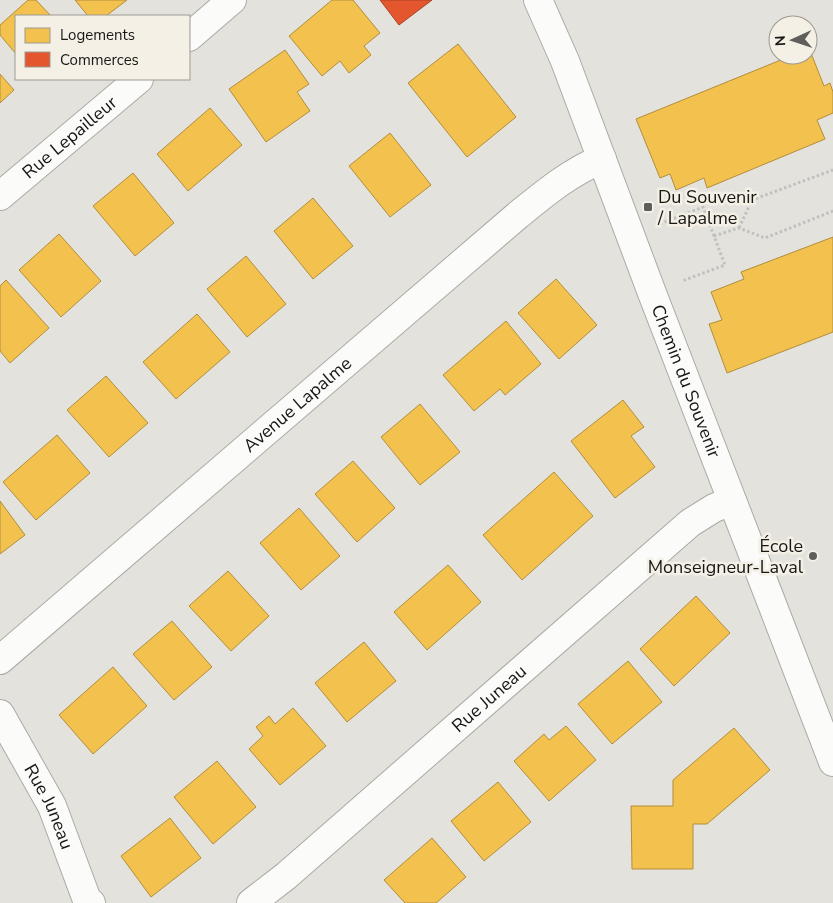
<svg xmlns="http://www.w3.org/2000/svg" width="833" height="903" viewBox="0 0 833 903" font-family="'Nunito Sans',sans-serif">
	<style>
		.homes { fill: #f2c14e; stroke: #b18e3d }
		.shops { fill: #e4572e; stroke: #a74426 }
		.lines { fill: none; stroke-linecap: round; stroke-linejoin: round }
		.minor-casing { stroke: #acaaa6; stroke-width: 30 }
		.tertiary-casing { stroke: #acaaa6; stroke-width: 30 }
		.path { stroke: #c0c0be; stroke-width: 3; stroke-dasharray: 2.5 2.5; stroke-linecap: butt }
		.minor { stroke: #fbfbfa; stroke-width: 28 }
		.tertiary { stroke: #fbfbfa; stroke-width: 28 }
		.poi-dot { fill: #5f5e5a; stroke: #f4f0e6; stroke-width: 2 }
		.labels { text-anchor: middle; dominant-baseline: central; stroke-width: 5; stroke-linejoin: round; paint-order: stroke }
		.street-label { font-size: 18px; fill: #181714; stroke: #f4f0e6 }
		.poi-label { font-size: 18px; fill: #181714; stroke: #f4f0e6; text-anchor: start }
	</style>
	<rect width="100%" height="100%" fill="#e4e2dc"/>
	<path class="homes" d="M28,0H36L51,16H16V54L0,35V25Z
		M75,0H127L106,16H88Z
		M332,0H353L380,33L364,46L371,55L349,73L340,61L322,76L289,36Z
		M458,44L516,117L467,157L408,83Z
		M809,48L824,86L830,83L833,92V113L817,120L825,139L707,188L704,178L676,190L670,174L660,178L636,119L793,55H808Z
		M285,50L309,84L297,92L310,111L266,142L229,89Z
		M0,74L14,90L0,103Z
		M210,108L242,145L188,191L157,154Z
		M390,133L431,185L390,217L349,166Z
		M133,173L174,223L135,256L93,206Z
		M313,198L353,246L313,279L274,231Z
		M59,234L101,281L61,317L19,270Z
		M833,237V332L727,373L709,324L722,320L711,292L744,279L741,272Z
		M246,256L286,304L247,337L207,289Z
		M556,279L597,325L559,359L518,313Z
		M6,280L49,328L10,363L0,351V286Z
		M197,314L230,352L176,399L143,362Z
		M506,321L541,364L505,395L500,389L474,411L443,375Z
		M106,376L148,423L109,457L67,410Z
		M623,400L644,427L631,436L655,467L615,498L571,441Z
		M420,404L460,452L420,485L381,437Z
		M57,435L90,473L36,520L3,482Z
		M353,461L395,508L357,542L315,494Z
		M554,472L593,516L522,580L483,535Z
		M0,501L25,535L0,554Z
		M299,508L340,556L301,590L260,543Z
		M448,565L481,602L427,650L394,612Z
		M228,571L269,616L231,651L189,606Z
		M696,596L730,633L674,686L640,649Z
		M172,621L212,667L174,700L133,654Z
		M364,642L396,681L347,722L315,683Z
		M628,661L662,702L612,744L578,704Z
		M113,667L147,706L93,754L59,715Z
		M293,708L326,746L280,785L249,749L263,736L256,727L269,716L275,724Z
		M566,726L596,760L549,801L514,761L544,734L549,740Z
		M734,728L770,770L707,824H693V869H632L631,806H673V780Z
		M217,761L256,807L213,844L174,797Z
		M498,782L531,822L484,861L451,821Z
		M170,818L201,858L151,897L121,856Z
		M432,838L466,877L436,903H405L384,880Z"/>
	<path class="shops" d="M380,0H432L399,25Z"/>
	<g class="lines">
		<g class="minor-casing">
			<g id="minor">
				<path d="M189,37L232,0"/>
				<path id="s1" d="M0,196L139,79"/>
				<path id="s2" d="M0,660L518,215C544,194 570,172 602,159"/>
				<path id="s3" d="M0,714L52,806L87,900L91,903"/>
				<path id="s4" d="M251,903L286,876L690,523L714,508L732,501"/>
			</g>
		</g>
		<g class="tertiary-casing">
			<g id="tertiary">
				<path id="s5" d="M538,0L565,61L652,293L833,762"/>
			</g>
		</g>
		<path class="path" d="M660,224L703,207L725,265L682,281
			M739,228L752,200L833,170
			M714,236L739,228L765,238L833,211"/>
		<use href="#minor" class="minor"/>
		<use href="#tertiary" class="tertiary"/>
	</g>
	<g class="poi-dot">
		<rect x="643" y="202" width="10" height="10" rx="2.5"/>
		<circle cx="813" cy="556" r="5"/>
	</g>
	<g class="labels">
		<g class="street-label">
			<text stroke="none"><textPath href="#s1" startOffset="91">Rue Lepailleur</textPath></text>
			<text stroke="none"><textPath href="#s5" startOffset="409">Chemin du Souvenir</textPath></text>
			<text stroke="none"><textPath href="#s2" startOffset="392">Avenue Lapalme</textPath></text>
			<text stroke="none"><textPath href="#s4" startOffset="314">Rue Juneau</textPath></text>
			<text stroke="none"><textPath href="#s3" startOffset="105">Rue Juneau</textPath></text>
		</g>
		<g class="poi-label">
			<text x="658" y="197">Du Souvenir<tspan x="658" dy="21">/ Lapalme</tspan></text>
			<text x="803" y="546" text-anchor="end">École<tspan x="803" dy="21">Monseigneur-Laval</tspan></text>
		</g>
	</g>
	<rect x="15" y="15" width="175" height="65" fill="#f4f0e6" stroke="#9c9992"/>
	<rect x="25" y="28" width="25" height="15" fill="#f2c14e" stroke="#9c9992"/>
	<text x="60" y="40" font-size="15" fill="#181714">Logements</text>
	<rect x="25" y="52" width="25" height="15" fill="#e4572e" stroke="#9c9992"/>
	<text x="60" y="65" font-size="15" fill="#181714">Commerces</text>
	<g transform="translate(793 40) rotate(267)"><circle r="24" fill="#f4f0e6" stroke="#9c9992"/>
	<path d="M0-4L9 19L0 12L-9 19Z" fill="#5f5e5a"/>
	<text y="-8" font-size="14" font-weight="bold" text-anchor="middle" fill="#181714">N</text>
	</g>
</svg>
